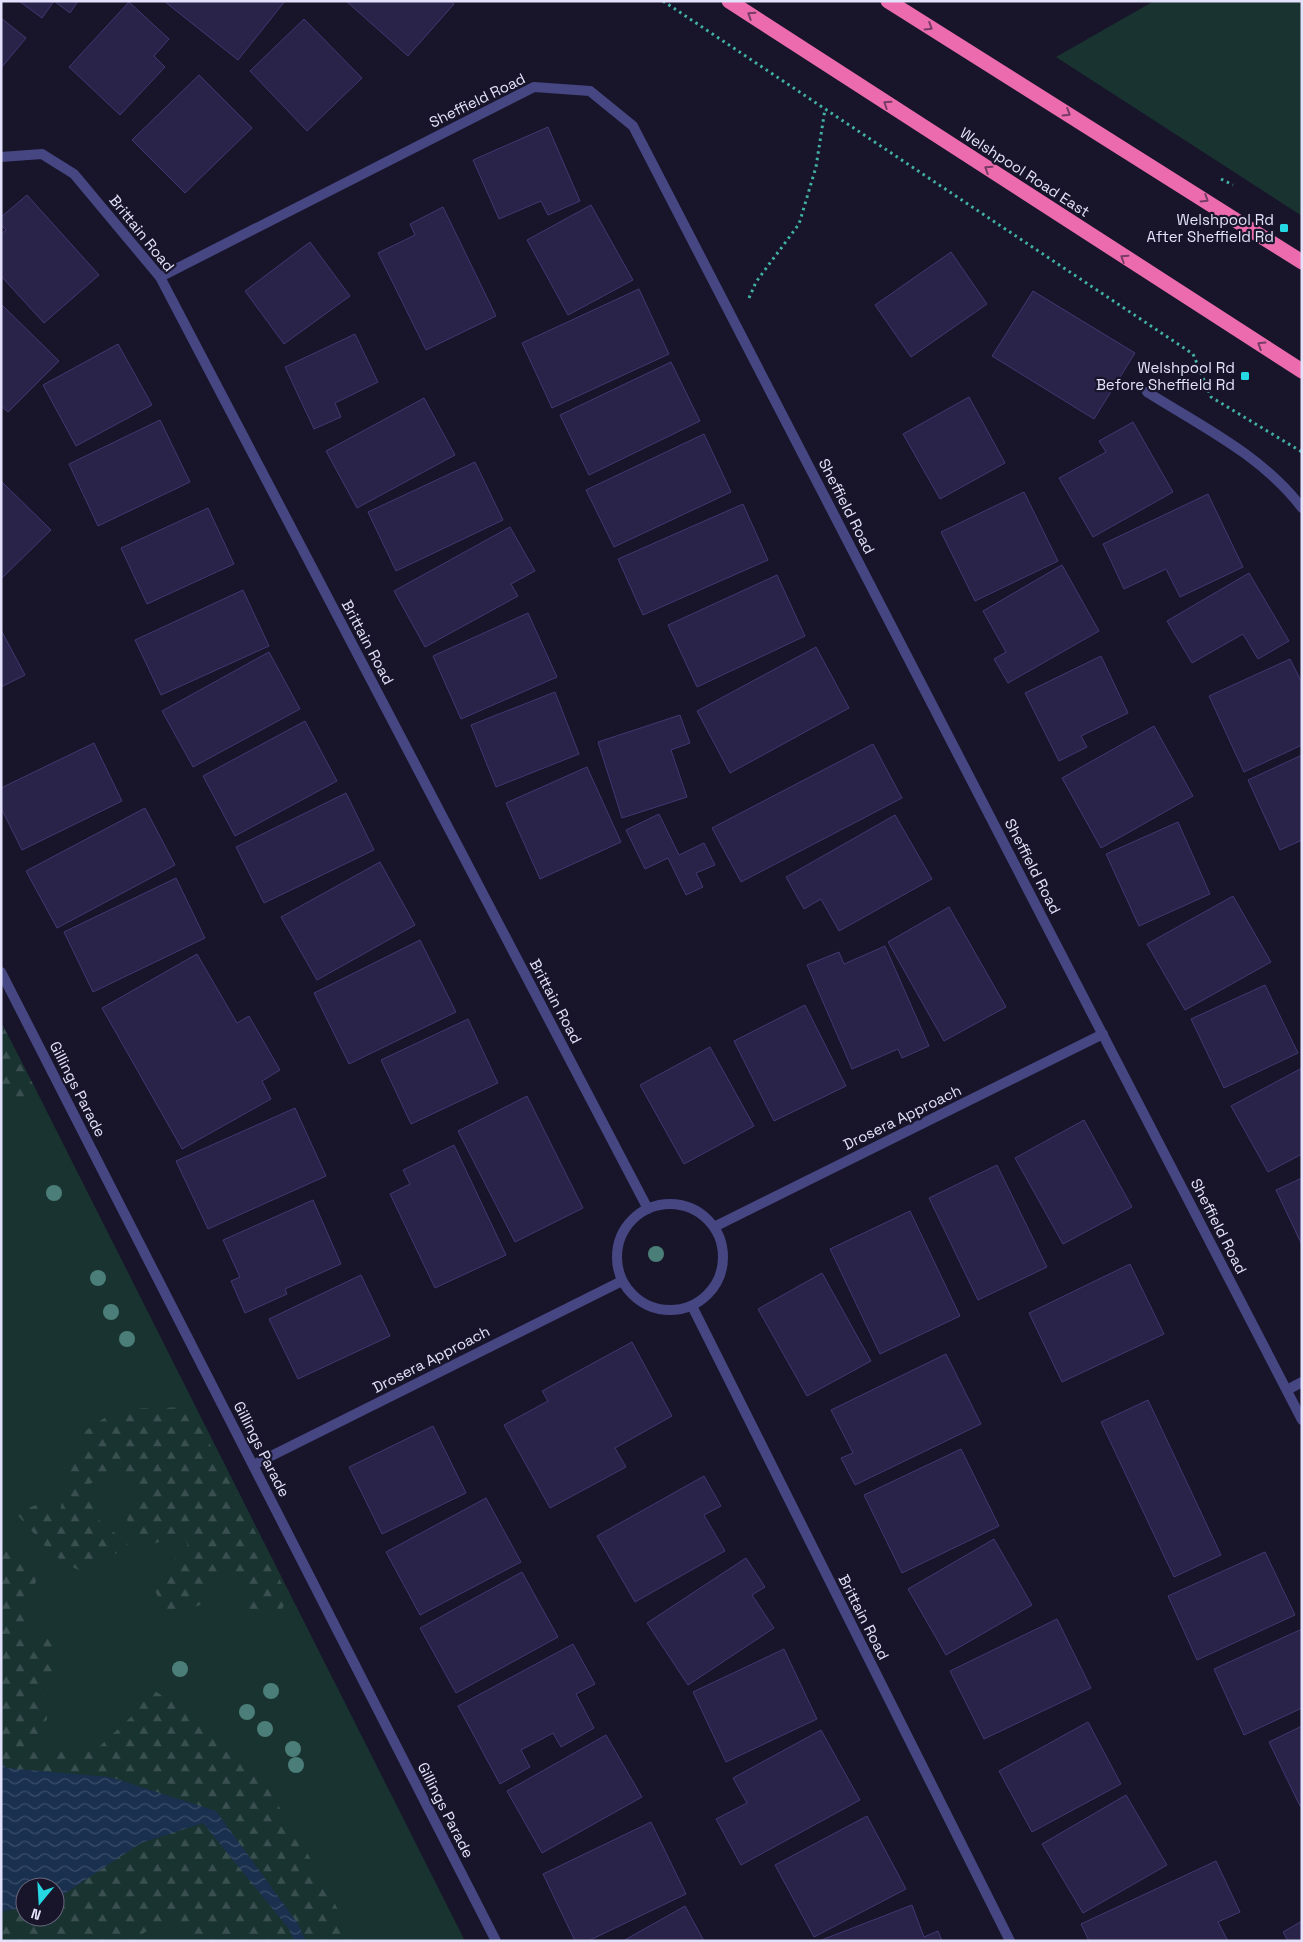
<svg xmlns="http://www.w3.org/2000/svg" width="1303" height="1942" viewBox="0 0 1303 1942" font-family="'Space Grotesk',sans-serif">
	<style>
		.grass { fill: #193331; fill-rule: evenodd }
		.forest { fill: url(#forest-firs); fill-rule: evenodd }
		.water { fill: url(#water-waves) }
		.building { fill: #292349; stroke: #413872 }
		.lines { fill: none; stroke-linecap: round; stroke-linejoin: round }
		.path { stroke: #41b0a5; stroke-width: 3; stroke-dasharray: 2.5 4; stroke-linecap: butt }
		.lane { stroke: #464683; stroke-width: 10 }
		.street { stroke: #464683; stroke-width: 10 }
		.highway { stroke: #ec6bae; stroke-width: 15 }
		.tree { fill: #4b7e78 }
		.oneway { stroke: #773c65 }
		.poi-dot { fill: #25d8e3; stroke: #18152a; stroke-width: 2 }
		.labels { text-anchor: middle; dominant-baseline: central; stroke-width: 4.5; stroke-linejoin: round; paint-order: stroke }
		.street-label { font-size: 15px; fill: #e3e1fb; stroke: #18152a }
		.poi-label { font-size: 15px; fill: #e3e1fb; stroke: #18152a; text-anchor: end }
	</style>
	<defs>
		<pattern id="forest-firs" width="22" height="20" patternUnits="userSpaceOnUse" patternTransform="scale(1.25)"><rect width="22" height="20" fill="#193331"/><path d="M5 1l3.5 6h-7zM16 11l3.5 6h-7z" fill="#3a5050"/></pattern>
		<pattern id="water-waves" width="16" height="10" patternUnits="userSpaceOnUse" patternTransform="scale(1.25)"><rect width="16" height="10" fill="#19304f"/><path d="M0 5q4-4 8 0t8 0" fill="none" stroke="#3a4e69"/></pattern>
	</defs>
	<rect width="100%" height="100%" fill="#18152a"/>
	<path class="grass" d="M1154,1H1302V216L1056,57Z
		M1,1022L37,1092L465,1941H1ZM25,1887H55V1917H25Z"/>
	<path class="forest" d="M1,1022L37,1092L32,1104L1,1099Z
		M191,1407L289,1598L277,1616L248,1609L244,1583L229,1573L208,1583L203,1604L168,1616L151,1583L188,1545L184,1536L147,1545L127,1520L135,1494L120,1471L87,1485L99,1520L128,1544L88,1575L63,1562L45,1546L15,1512L43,1503L59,1515L71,1466L85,1431L118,1409Z
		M5,1539L37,1576L24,1633L53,1640L57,1668L43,1691L47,1719L32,1744L52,1750L100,1746L131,1717L147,1687L185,1708L258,1772L324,1881L353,1941H189L191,1934L170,1922L145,1932L134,1941H52L55,1936L51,1926L37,1941H1V1540ZM25,1887H55V1917H25Z"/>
	<path class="water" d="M1,1761L6,1768L110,1777L216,1811L298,1924L306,1941H294L289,1929L203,1823L141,1843L55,1900V1887H25V1907L1,1912Z"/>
	<path class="building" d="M19,1H78L70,13L54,1L42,18Z
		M164,1H285L238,60Z
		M346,1H451L454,4L408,56Z
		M129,2L169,39L154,56L165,67L120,115L69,67Z
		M1,18L26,38L1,68Z
		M304,19L362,78L307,131L250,71Z
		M199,75L252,128L185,193L132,140Z
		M548,127L580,201L548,215L541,201L499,219L473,160Z
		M27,195L99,275L44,323L1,276V234L6,230L1,225V217Z
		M591,205L633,280L568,315L527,240Z
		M443,207L496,316L426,350L378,253L415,235L410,224Z
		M310,242L350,296L284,344L245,291Z
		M951,252L987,304L911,357L875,305Z
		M639,289L669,354L552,408L522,343Z
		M1033,291L1135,353L1094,419L992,356Z
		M1,304L59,361L8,412L1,406Z
		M355,334L378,382L335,403L341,417L314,429L285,367Z
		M118,344L152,405L76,446L43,385Z
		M671,362L700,421L589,475L560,415Z
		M969,397L1005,463L940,499L903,434Z
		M424,398L455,455L357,508L326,451Z
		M160,420L190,482L98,526L69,464Z
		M1133,422L1173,492L1093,537L1059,478L1106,452L1099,441Z
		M704,434L731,492L614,547L586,490Z
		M475,462L503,520L396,571L368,512Z
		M1,481L51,530L1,579Z
		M1024,492L1058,561L975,601L941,532Z
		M1208,494L1243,567L1180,597L1166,569L1124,589L1103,544Z
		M743,504L768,560L643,615L618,559Z
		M208,508L234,564L147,604L121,548Z
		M510,527L535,571L511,584L518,596L425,647L394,591Z
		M1062,565L1099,631L1008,683L994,659L1006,652L983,611Z
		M1249,573L1289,641L1258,659L1243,634L1192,663L1167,621Z
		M777,575L805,636L697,687L668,625Z
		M243,590L269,646L161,695L135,640Z
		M528,613L557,677L461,719L433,656Z
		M1,630L25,675L1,687Z
		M816,647L849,708L730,773L697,711Z
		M269,652L300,709L193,767L162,711Z
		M1101,656L1128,713L1081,736L1087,747L1059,761L1025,693Z
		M1290,659L1302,683V745L1244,772L1209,696Z
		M555,692L579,754L496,787L471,725Z
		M680,715L690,743L671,750L687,797L622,818L598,742Z
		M305,721L337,781L235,836L203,776Z
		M1154,726L1193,796L1101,848L1062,778Z
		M94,743L122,801L22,850L1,808V788Z
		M873,744L902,798L741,882L712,828Z
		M1302,755V840L1280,850L1248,780Z
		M587,767L621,842L540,879L506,803Z
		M346,793L374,850L264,903L236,847Z
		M145,808L175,865L57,928L26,871Z
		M659,814L679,855L704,843L715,865L696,873L703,887L686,895L668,858L645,869L626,830Z
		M895,815L932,879L839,931L821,899L804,909L786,877Z
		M1178,822L1210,894L1139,926L1106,854Z
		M380,862L415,925L317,980L281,917Z
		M176,878L205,938L93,992L64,932Z
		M1233,896L1271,962L1185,1010L1147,944Z
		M949,907L1006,1007L944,1041L888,942Z
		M420,940L456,1012L349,1064L314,993Z
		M885,946L929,1046L902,1058L898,1049L852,1069L807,965L839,952L844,964Z
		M197,954L237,1023L249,1016L280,1070L262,1081L271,1099L182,1149L102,1008Z
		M1265,985L1298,1053L1224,1088L1191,1019Z
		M805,1005L846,1086L774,1121L734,1041Z
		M468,1019L498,1083L411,1124L381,1060Z
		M710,1047L754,1126L684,1164L640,1085Z
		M1302,1068V1154L1268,1172L1231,1106Z
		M527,1096L583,1208L515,1242L458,1131Z
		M295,1108L326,1176L208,1229L176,1161Z
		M1084,1120L1132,1207L1063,1244L1015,1158Z
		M454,1145L506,1255L435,1288L390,1194L410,1184L403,1170Z
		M997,1165L1047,1267L978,1300L929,1198Z
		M1302,1178V1245L1276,1190Z
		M313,1200L341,1264L285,1289L287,1294L245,1313L231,1281L240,1277L223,1240Z
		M910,1211L960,1316L880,1354L830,1249Z
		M1130,1264L1164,1334L1062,1382L1029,1313Z
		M822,1273L871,1361L807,1396L758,1309Z
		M361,1275L390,1336L298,1379L269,1319Z
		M632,1342L672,1416L615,1448L626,1467L550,1508L504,1425L548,1401L542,1391Z
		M946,1354L981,1424L855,1485L841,1458L853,1453L831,1410Z
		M1148,1400L1221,1555L1174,1577L1101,1422Z
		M433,1426L466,1493L382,1534L349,1467Z
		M961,1449L999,1526L902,1573L864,1495Z
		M704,1476L721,1506L704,1515L725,1551L635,1602L597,1536Z
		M486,1498L521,1562L420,1615L386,1552Z
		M994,1539L1032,1605L946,1655L908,1589Z
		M1265,1552L1295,1615L1197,1660L1168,1596Z
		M746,1558L765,1587L752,1595L774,1628L688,1685L647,1623Z
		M522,1572L558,1637L456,1693L420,1628Z
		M1057,1619L1091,1688L984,1739L950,1671Z
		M1302,1629V1708L1244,1735L1214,1669Z
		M573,1644L595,1684L576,1694L594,1728L561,1747L553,1733L521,1750L530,1767L500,1784L458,1706Z
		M784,1649L817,1719L726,1762L693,1692Z
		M1088,1722L1121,1784L1032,1832L999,1771Z
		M1302,1726V1805L1300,1806L1269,1742Z
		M821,1730L860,1800L741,1865L716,1819L747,1803L733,1778Z
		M606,1735L642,1797L542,1853L507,1791Z
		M1126,1795L1167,1865L1083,1913L1042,1844Z
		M867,1816L906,1889L814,1937L775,1865Z
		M651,1822L686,1894L588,1941H575L543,1874Z
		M1216,1861L1240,1912L1218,1922L1228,1941H1089L1081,1924Z
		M912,1905L924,1937L938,1931L942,1941H819Z
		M685,1906L704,1941H623Z
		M1302,1921V1941H1288L1283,1932Z"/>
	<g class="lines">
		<path class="path" d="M663,1L1193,354L1211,397L1302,452
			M1221,179L1233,185
			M749,298L756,282L799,224L816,167L825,109"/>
		<path class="lane" d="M1147,392C1201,426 1263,456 1302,508"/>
		<path class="street" d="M1,157L42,154L74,174L160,277L648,1209
			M160,277L534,87L590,91L633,126L1302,1420
			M1,972L496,1941
			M617 1257a53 53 0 1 1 106 0a53 53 0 1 1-106 0Z
			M714,1227L1103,1034
			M692,1306L1010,1941
			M1287,1390L1302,1382
			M253,1465L622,1281"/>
		<path class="highway" d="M729,1L1302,371
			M888,1L1302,262"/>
	</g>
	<g class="tree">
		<circle cx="54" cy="1193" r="8"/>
		<circle cx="656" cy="1254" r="8"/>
		<circle cx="98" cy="1278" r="8"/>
		<circle cx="111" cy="1312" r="8"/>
		<circle cx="127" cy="1339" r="8"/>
		<circle cx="180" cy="1669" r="8"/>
		<circle cx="271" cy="1691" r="8"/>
		<circle cx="247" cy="1712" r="8"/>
		<circle cx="265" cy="1729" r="8"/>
		<circle cx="293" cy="1749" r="8"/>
		<circle cx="296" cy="1765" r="8"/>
	</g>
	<defs><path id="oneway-chevron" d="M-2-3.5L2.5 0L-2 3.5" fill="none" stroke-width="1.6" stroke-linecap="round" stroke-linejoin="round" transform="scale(1.25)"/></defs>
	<g class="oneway">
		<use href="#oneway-chevron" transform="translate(751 15) rotate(-147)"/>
		<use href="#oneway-chevron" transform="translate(929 27) rotate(32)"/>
		<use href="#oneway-chevron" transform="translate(887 104) rotate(-147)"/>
		<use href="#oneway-chevron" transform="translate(1067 113) rotate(32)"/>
		<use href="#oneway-chevron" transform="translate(988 169) rotate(-147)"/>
		<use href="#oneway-chevron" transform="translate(1205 199) rotate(32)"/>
		<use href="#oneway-chevron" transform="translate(1124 258) rotate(-147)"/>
		<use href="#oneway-chevron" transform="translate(1261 345) rotate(-148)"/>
	</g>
	<g class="poi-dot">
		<rect x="1279" y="223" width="10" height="10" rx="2.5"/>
		<rect x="1240" y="371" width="10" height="10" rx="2.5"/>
	</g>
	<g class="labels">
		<g class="street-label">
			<text transform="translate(477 100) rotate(-26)">Sheffield Road</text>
			<text transform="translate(1025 172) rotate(33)">Welshpool Road East</text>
			<text transform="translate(142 233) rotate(51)">Brittain Road</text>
			<text transform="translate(847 506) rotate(63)">Sheffield Road</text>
			<text transform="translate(368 642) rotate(62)">Brittain Road</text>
			<text transform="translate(1033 866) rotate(63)">Sheffield Road</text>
			<text transform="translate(556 1001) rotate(62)">Brittain Road</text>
			<text transform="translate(78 1089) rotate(63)">Gillings Parade</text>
			<text transform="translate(902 1117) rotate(-26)">Drosera Approach</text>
			<text transform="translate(1219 1226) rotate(63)">Sheffield Road</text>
			<text transform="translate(431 1359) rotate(-27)">Drosera Approach</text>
			<text transform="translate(262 1449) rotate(63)">Gillings Parade</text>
			<text transform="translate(864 1617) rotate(63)">Brittain Road</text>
			<text transform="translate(446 1810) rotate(63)">Gillings Parade</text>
		</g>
		<g class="poi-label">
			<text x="1274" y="219">Welshpool Rd<tspan x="1274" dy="17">After Sheffield Rd</tspan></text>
			<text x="1235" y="367">Welshpool Rd<tspan x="1235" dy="17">Before Sheffield Rd</tspan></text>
		</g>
	</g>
	<rect width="1303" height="1942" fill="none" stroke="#e3e1fb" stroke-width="5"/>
	<g transform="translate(40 1902) rotate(198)"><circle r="24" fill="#18152a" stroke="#69677e"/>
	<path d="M0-4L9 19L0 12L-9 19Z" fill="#25d8e3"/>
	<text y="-8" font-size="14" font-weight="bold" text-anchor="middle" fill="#e3e1fb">N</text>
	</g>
</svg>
